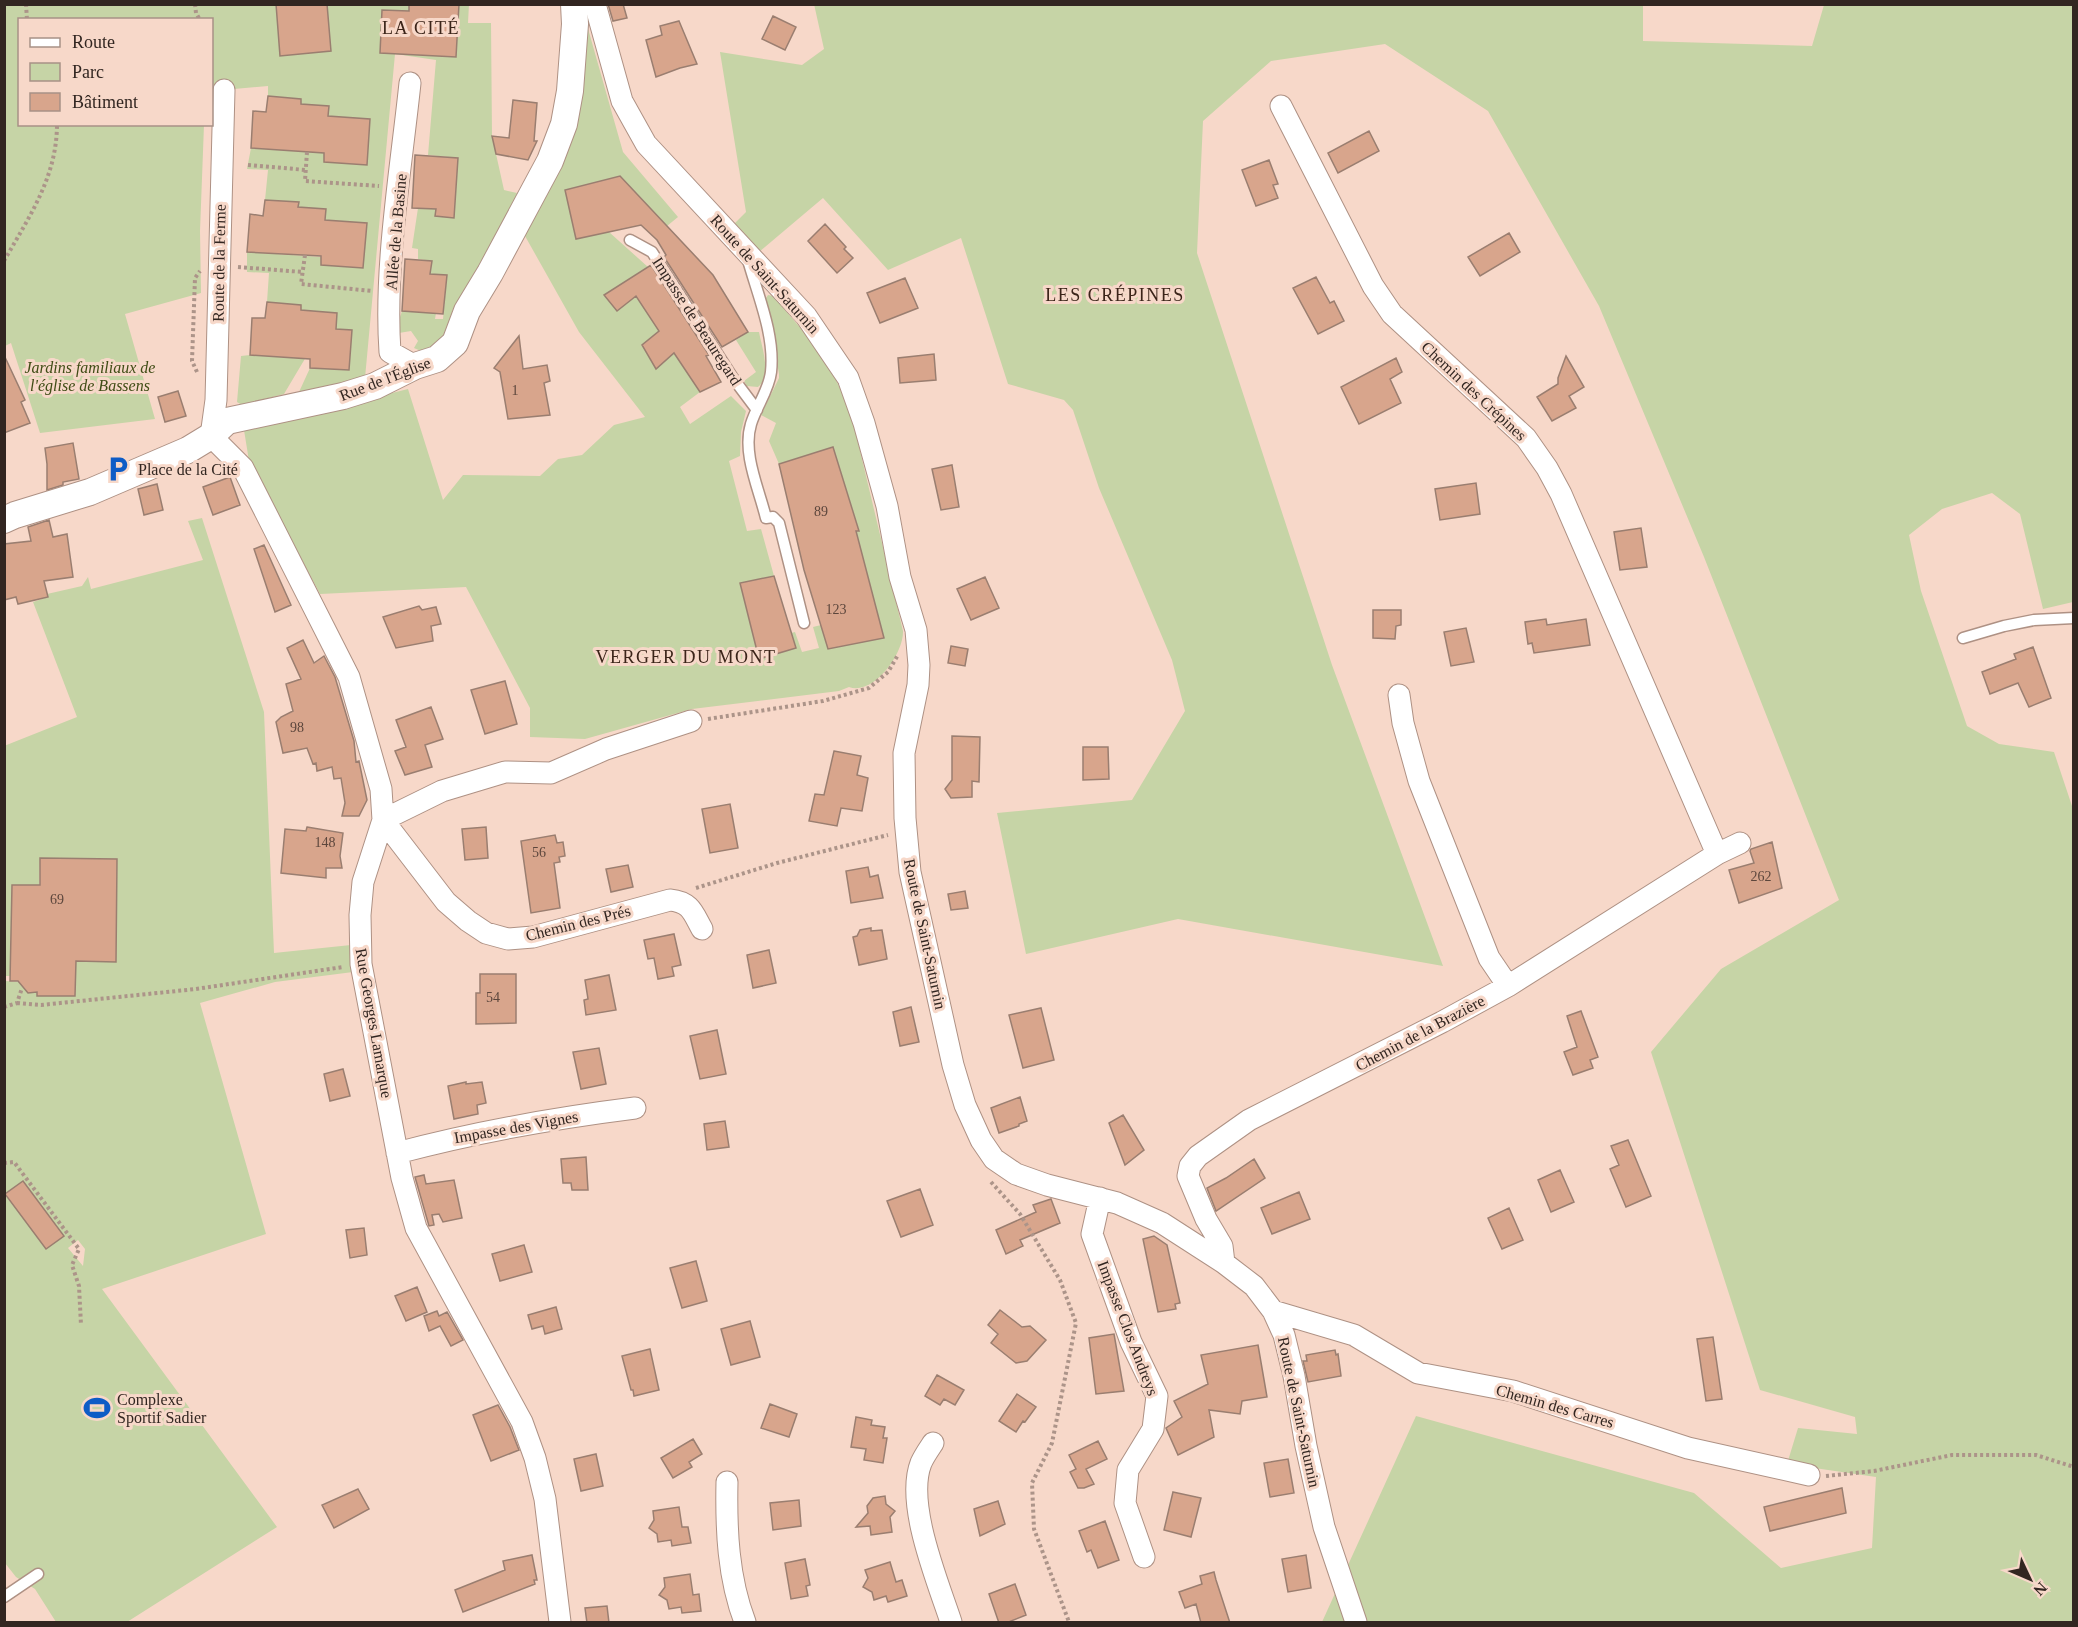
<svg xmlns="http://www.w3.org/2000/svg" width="2078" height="1627" viewBox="0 0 2078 1627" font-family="'Times New Roman',serif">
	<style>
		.green { fill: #c6d4a6; fill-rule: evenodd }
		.building { fill: #d8a58c; stroke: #9a7e70; stroke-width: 1.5 }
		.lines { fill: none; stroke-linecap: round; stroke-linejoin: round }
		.service-casing { stroke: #ae9184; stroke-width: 13 }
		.minor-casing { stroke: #ae9184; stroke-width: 23 }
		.tertiary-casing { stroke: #ae9184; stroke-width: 28 }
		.path { stroke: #ac9489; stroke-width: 4; stroke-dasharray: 3 3; stroke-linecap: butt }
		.service { stroke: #fff; stroke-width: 10 }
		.minor { stroke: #fff; stroke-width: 21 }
		.tertiary { stroke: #fff; stroke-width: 26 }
		.labels { text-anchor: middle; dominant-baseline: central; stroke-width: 6; stroke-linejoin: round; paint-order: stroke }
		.number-label { font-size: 14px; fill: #5c463c }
		.street-label { font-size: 16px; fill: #322621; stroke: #f7d8c9 }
		.park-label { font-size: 16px; font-style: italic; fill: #404d16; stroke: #f7d8c9 }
		.poi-label { font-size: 16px; fill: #322621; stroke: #f7d8c9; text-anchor: start }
		.neighbourhood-label { font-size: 18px; letter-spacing: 1.5px; fill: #3b2419; stroke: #f7d8c9 }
	</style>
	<rect width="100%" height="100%" fill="#f7d8c9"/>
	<path class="green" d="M469,4L468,23H491L492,136L504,190L517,193L504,227L453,309L442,341L436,348L421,351L414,348L418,341L411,331L399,333L397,326L402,311L436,313L435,319H443L447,275L430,274L432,261L418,259V249L412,248L418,208L436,209V216L454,217L458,158L428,155L436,60L395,54L365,378L299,392L310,368L349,370L352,330L336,329V313L301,310V305L267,302L269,273L247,272V252L321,257V265L363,268L367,223L325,220L326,209L298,207V202L265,200L268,170L247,169L251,148L324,153V162L366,165L328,116L329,106L301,104V99L268,96V86L212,91V20H20V124L204,125L200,231L201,293L125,314L155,419L40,433L11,343L5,346V5Z
		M814,4H1643V41L1812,46L1824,5H2073V602L2043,609L2020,514L1992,493L1942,509L1909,535L1921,591L1967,726L1999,744L2054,752L2073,809V1622H1322L1416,1416L1694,1493L1781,1568L1872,1548L1876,1477L1787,1464L1798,1428L1857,1434L1855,1417L1760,1390L1651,1052L1721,969L1839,900L1704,557L1599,306L1488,111L1385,44L1271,61L1203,121L1197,253L1332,665L1443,966L1178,919L1026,954L997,813L1132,800L1185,711L1172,660L1099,488L1073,410L1064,400L1008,384L961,238L888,270L823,198L759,252L732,226L746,212L720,52L802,65L824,49Z
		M583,11L623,152L678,217L667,226L620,176L565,190L576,238L609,232L648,267L604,295L617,311L636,296L659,331L642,345L656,368L674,353L700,392L680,407L690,424L731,396L746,411L741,432L740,456L729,461L747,531L761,529L774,576L740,583L759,659L795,648L791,633L795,632L802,652L819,648L813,627L821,625L856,531L859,530L833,447L779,464L769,441L776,423L761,415L779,378V374L766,298L768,295L773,296L816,346L832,371L851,413L903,631C904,653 874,696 849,687L839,691L692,709L585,739L530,737V708L466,587L320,594L249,461L244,430L408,389L443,500L463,475L540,476L558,459L582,455L614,425L645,417L579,332L525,236L558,158Z
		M748,332H759C762,348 772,375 758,387L747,386L744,381L756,372L736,340Z
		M250,355L306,357L284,394L242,405L237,402L241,356Z
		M202,518L264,712L274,953L351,945L353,972L275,982L200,1003L266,1234L102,1289L277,1527L127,1622H56L35,1589L16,1577L5,1563L4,746L77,717L33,602L48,597L47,594L82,586L88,577L91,589L203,560L188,521ZM40,858L117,859L116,962L76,961L75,996H37V992H27V988H24L20,982L6,981V976H10L12,885H29L39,891ZM78,1240L85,1249L83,1266L68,1248Z"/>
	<path class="building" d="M276,4H327L331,51L280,56Z
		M409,4H459L456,57L380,53L382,10L409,11Z
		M608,4H623L627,18L613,21Z
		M773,16L796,27L785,50L762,39Z
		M679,21L697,64L680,68L656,77L646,40L662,35L660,26Z
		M268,96L301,99V104L329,106L328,116L370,119L367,165L324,162V153L251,148L253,111L266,112Z
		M513,100L537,103L534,141H537L528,160L496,154L492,136L509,138Z
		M1369,131L1379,151L1338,173L1328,153Z
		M415,155L458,158L454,218L435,216L436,209L412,208Z
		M1269,160L1278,184L1273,185L1278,198L1256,206L1242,170Z
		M620,176L713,275L748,332L722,347L664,257L666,255L657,240L641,225L576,239L565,190Z
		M265,200L299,202L298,207L326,209L325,220L367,223L363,268L321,265V256L247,252L250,214L263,216Z
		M825,224L846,247L844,249L853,258L837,273L808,241Z
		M1509,233L1520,252L1480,276L1468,257Z
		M405,259L432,261L430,274L447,275L443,314L402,311Z
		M651,265L709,355L706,356L721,382L700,392L674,353L656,369L642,345L659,331L636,296L617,311L604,295Z
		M1316,277L1330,303L1334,301L1344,321L1318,334L1293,288Z
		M905,278L918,308L880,323L867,293Z
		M267,302L301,305V310L337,313L336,329L352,330L349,370L310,368V359L250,355L252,318H265Z
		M519,336L523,369L547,365L550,381L544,383L550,415L508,419L500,372L494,368Z
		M934,354L936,380L900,383L898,358Z
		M4,355L25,400L21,402L30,423L4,433Z
		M1566,356L1584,387L1569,396L1576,408L1552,421L1537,397L1558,384V378Z
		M1396,358L1402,372L1390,379L1401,403L1359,424L1341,387Z
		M178,391L186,416L165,422L158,397Z
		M73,443L79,479L63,482V485L47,490V464L45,448Z
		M833,447L859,531H856L884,638L828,649L804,570L779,464Z
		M952,465L959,507L941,510L932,469Z
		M230,477L240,505L213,515L203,487Z
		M1476,483L1480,514L1440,520L1435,489Z
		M157,484L163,510L144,515L138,489Z
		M49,520L53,537L67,534L73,577L44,581L48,597L18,604L16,597L4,600V544L31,541L28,527Z
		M1641,528L1647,567L1620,570L1614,532Z
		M264,545L291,605L275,612L254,549Z
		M774,576L796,648L759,659L740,583Z
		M985,577L999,608L971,620L957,589Z
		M419,606L422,610L436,607L441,624L431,626L433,641L396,648L383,617Z
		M1373,610H1401V625L1396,626L1395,639L1373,638Z
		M1546,619L1547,625L1586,619L1590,645L1534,653L1532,643L1528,644L1525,622Z
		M1466,628L1474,662L1451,666L1444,632Z
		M303,640L314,663L324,656L335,677L354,741L356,762L359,761L367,800L359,816H342L345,803L341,778L334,779L332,767L317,771L316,763L313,764L307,748L283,753L276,722L281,717L293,711L286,684L301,679L287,648Z
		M951,646L968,649L965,666L948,663Z
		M2033,647L2051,698L2029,707L2018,683L1990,694L1982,672L2016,659L2014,654Z
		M505,681L517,724L485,734L471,690Z
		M431,707L443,739L425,745L432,767L405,775L395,751L406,747L396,720Z
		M952,736L980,737L979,782L972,781V797L951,798L945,789L952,780Z
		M1083,747H1108L1109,779L1083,780Z
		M834,751L861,756L857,775L868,778L862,811L841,808L837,826L809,821L815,794L824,795Z
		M730,804L738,848L710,853L702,809Z
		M307,827L343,833L340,856L342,868H326V878L281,873L285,829L306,831Z
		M486,827L488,858L465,860L462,829Z
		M555,835L557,843L563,842L565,856L559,857L560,862L554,863L560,908L531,913L521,841Z
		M1772,842L1782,888L1739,903L1729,870L1754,863L1750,851L1751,849Z
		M40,858L117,859L116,962L76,961L75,996H37V992L28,993L18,981H10L12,885H40Z
		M628,865L633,887L611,892L606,869Z
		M868,867L870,877L878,875L883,898L851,903L846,871Z
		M965,891L968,908L951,910L948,894Z
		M871,928V931L882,930L887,959L859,965L853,937L857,936L860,930Z
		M674,934L681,965L672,967L674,976L658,979L654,958L648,959L644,940Z
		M769,950L776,983L753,988L747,955Z
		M480,974H516V1023L476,1024V993H480Z
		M609,975L616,1010L586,1015L584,1000L588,999L585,980Z
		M911,1007L919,1042L900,1046L893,1012Z
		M1041,1008L1054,1060L1023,1068L1009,1015Z
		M1581,1011L1598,1057L1590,1060L1593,1068L1573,1075L1564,1052L1577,1047L1567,1016Z
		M717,1030L726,1074L700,1079L690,1036Z
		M599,1048L606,1084L581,1089L573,1052Z
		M343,1069L350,1096L330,1101L324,1074Z
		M466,1082V1084L482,1082L486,1103L477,1105L478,1114L454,1119L448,1086Z
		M1020,1097L1027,1121L1019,1124V1126L999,1133L991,1108Z
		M1123,1115L1144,1150L1125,1165L1109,1123Z
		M725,1121L729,1147L707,1150L704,1124Z
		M1628,1140L1651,1196L1626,1207L1610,1169L1619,1165L1611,1146Z
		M586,1157L588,1190H572L571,1183H563L561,1159Z
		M1254,1159L1265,1178L1216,1211L1207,1188L1226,1178Z
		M1560,1170L1574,1202L1551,1212L1538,1180Z
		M424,1175L426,1184L454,1180L462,1218L443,1222L439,1214L432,1215L434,1225L429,1226L415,1177Z
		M23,1181L64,1236L46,1249L5,1194Z
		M920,1189L933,1225L901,1237L887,1201Z
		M1299,1192L1310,1219L1272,1234L1261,1208Z
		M1051,1199L1060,1223L1020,1240L1023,1246L1006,1254L996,1230L1036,1212L1033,1205Z
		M1509,1208L1523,1240L1502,1249L1488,1218Z
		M364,1228L367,1255L350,1258L346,1230Z
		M1154,1236L1167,1245L1180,1303L1175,1304L1176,1309L1158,1312L1143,1239Z
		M524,1245L532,1272L500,1281L492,1254Z
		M696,1261L707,1301L682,1308L670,1268Z
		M417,1287L427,1312L406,1321L395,1296Z
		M556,1307L562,1329L545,1334L543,1326L532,1329L528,1315Z
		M1000,1310L1022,1327L1030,1326L1046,1340L1027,1361L1016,1363L991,1343L998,1334L988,1325Z
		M437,1311L439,1316L447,1312L463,1340L451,1346L440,1326L429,1331L424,1316Z
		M750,1321L760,1357L731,1365L721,1329Z
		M1114,1334L1124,1391L1096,1394L1089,1338Z
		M1713,1337L1722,1399L1706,1401L1697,1339Z
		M1258,1345L1267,1397L1242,1401L1240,1414L1209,1410L1214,1437L1178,1455L1166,1428L1182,1417L1174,1401L1208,1384L1201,1355Z
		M650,1349L659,1390L634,1396L633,1390H631L622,1356Z
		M1335,1350L1336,1355L1338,1354L1341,1376L1308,1382L1303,1361H1307L1306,1355Z
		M937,1375L964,1390L955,1405L944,1399L940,1405L925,1396Z
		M1017,1394L1036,1407L1025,1422L1023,1421L1016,1432L999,1421Z
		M770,1404L797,1414L789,1437L761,1428Z
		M498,1405L510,1427L519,1450L491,1461L473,1415Z
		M856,1417L872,1420L871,1425L885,1427L883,1438H887L883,1463L864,1460L866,1449L851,1447Z
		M693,1439L702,1454L689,1462L692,1467L673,1478L661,1458Z
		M1098,1441L1107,1459L1086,1469L1094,1484L1084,1488H1078L1070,1472L1076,1469L1069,1455Z
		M596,1454L603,1486L581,1491L574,1459Z
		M1288,1459L1294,1493L1270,1497L1264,1463Z
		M1842,1488L1846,1513L1770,1531L1764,1507Z
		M358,1489L369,1509L334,1528L322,1505Z
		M1173,1492L1201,1498L1191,1537L1164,1530Z
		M885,1496L886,1504L895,1511L890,1517L892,1532L871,1535L870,1526L856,1527L868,1513L867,1506L873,1498Z
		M799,1500L801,1526L773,1530L770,1503Z
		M998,1501L1005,1524L980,1536L974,1509Z
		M679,1507L682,1527H688L691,1543L672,1546L671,1540L658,1542L657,1534L649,1528L654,1520L653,1511Z
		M1105,1521L1119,1560L1098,1568L1091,1550L1087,1552L1079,1531Z
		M532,1555L537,1580H534L535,1584L463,1612L455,1590L505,1570L503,1561Z
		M1306,1555L1311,1588L1288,1592L1282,1559Z
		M805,1559L810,1585L806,1586L808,1596L791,1599L785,1563Z
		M890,1562L896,1582L902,1580L907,1596L888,1602L886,1596L874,1600L872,1592L863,1587L868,1578L865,1570Z
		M1214,1572L1216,1580L1230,1623H1201L1196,1604L1185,1608L1179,1592L1202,1584L1200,1576Z
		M690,1574L693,1595L699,1594L701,1611L682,1613L681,1607L669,1609L667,1600L659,1595L665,1587L664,1578Z
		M1015,1584L1026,1615L1006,1623H999L989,1594Z
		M607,1606L609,1623H587L585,1608Z"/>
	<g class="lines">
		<g class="service-casing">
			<path id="service" d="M630,240L652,252L733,378L757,410
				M748,260C758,296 775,335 771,372C769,390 756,407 751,424C742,453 759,489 766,518L773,517L779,523L804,623
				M1963,638L2004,626L2034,620L2074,618
				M4,1597L38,1574"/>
		</g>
		<g class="minor-casing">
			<path id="minor" d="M595,4L622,101L646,144L806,316L848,378L864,423L887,506L900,577L916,630L919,665L918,685L904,753L905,818L910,872L953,1065L965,1105L981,1140L994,1159L1016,1174L1047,1185L1117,1203L1162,1223L1224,1263L1254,1286L1273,1311L1284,1335L1294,1376L1306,1446L1324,1527L1356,1622
				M410,83C401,169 384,267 390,352L415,366
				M224,90L216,400L211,436L243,468L349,677L381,789L383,820L363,882L360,915L361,964L402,1178L416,1228L522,1422L535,1458L545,1499L560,1622
				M1281,106L1373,286L1392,314L1526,438L1547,468L1561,494L1717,854
				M1399,695L1403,723L1419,781L1489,958L1508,986
				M691,721L606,749L551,773L505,772L442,791L383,820L446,902L468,921L486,933L508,939L533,937L670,900C691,902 693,913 702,929
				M397,1153C476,1132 555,1118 635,1108
				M1100,1198L1092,1234L1131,1342L1157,1396L1153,1429L1128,1470L1125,1503L1144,1557
				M1224,1263L1222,1246L1206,1219L1188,1176L1190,1166L1198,1156L1249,1120L1442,1022L1508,986L1717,854L1740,843
				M1273,1311L1354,1335L1418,1373L1513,1391L1688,1448L1809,1475
				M933,1443C929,1449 924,1456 921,1463C905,1504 938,1582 951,1622
				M727,1482C726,1529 728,1578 745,1622"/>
		</g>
		<g class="tertiary-casing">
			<path id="tertiary" d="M4,520L15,515L90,492L188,450L211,436L227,421L343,396L375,386L415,366L437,359L455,343L467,311L490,273L550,161L564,124L570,91L575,24L574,4"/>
		</g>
		<path class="path" d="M26,4L27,20
			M195,4L196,13L200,20
			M307,152L305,181L379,186
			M248,165L306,170
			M305,255L301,284L372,291
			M4,261C29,217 57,177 57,124
			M238,267L303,272
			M197,372L192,361L195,278L200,271
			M708,719L823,701L869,688L888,672L898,655
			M696,888L777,863L888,835
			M17,1003L41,1005L196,989L343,967
			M4,1007L17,1003L22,988
			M4,1163L14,1162L79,1249L72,1265L79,1286L81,1325
			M991,1182L1020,1214L1060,1280L1076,1323L1052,1443L1032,1483L1034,1529L1069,1622
			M1826,1476L1874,1471L1952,1455H2036L2074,1467"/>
		<use href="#service" class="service"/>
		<use href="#minor" class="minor"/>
		<use href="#tertiary" class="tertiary"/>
	</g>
	<defs>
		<g id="parking-bare" transform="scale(2.07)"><path d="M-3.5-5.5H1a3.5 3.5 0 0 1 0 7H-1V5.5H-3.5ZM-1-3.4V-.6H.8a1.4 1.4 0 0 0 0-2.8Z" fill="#0e5cc6" stroke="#f7d8c9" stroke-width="2.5" paint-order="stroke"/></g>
		<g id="stadium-bare" transform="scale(2.07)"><path d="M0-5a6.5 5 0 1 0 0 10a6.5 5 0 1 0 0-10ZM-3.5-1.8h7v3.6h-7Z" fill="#0e5cc6" stroke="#f7d8c9" stroke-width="2.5" paint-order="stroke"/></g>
	</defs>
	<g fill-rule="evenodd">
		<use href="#parking-bare" x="118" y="469"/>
		<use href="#stadium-bare" x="97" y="1408"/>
	</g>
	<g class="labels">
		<g class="number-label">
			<text x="515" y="390">1</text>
			<text x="821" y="511">89</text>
			<text x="836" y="609">123</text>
			<text x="297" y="727">98</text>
			<text x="325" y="842">148</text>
			<text x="539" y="852">56</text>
			<text x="1761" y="876">262</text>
			<text x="57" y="899">69</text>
			<text x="493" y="997">54</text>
		</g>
		<g class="street-label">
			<text transform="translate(396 232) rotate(-85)">Allée de la Basine</text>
			<text transform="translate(219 263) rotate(-89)">Route de la Ferme</text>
			<text transform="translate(765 274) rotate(48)">Route de Saint-Saturnin</text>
			<text transform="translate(697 321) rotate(57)">Impasse de Beauregard</text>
			<text transform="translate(385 379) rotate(-21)">Rue de l'Église</text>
			<text transform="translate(1474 391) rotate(43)">Chemin des Crépines</text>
			<text transform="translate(578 923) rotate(-14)">Chemin des Prés</text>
			<text transform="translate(925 934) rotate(78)">Route de Saint-Saturnin</text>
			<text transform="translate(374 1023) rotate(80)">Rue Georges Lamarque</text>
			<text transform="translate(1420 1033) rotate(-28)">Chemin de la Brazière</text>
			<text transform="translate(516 1127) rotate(-10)">Impasse des Vignes</text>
			<text transform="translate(1128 1328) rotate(69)">Impasse Clos Andreys</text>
			<text transform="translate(1555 1406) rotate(16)">Chemin des Carres</text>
			<text transform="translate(1299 1412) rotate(78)">Route de Saint-Saturnin</text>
		</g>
		<g class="park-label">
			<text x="90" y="367">Jardins familiaux de<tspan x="90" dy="18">l'église de Bassens</tspan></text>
		</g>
		<g class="poi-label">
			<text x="138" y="469">Place de la Cité</text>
			<text x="117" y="1399">Complexe<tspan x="117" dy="18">Sportif Sadier</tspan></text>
		</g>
		<g class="neighbourhood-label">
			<text x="421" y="28">LA CITÉ</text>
			<text x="1115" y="295">LES CRÉPINES</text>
			<text x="686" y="657">VERGER DU MONT</text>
		</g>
	</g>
	<rect width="2078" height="1627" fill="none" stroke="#322621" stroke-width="12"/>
	<rect x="18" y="18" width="195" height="108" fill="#f7d8c9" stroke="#a89186" stroke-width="1.5"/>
	<rect x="30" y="38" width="30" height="9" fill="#ffffff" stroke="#a89186" stroke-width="1.5"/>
	<text x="72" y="48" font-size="18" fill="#322621">Route</text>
	<rect x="30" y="63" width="30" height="18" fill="#c6d4a6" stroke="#a89186" stroke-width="1.5"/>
	<text x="72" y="78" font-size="18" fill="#322621">Parc</text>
	<rect x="30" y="93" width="30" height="18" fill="#d8a58c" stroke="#a89186" stroke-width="1.5"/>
	<text x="72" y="108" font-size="18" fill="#322621">Bâtiment</text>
	<g transform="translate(2030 1579) rotate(134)" stroke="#f7d8c9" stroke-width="4.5" paint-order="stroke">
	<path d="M0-4.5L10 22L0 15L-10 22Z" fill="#322621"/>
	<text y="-9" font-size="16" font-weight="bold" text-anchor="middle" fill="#322621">N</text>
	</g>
</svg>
